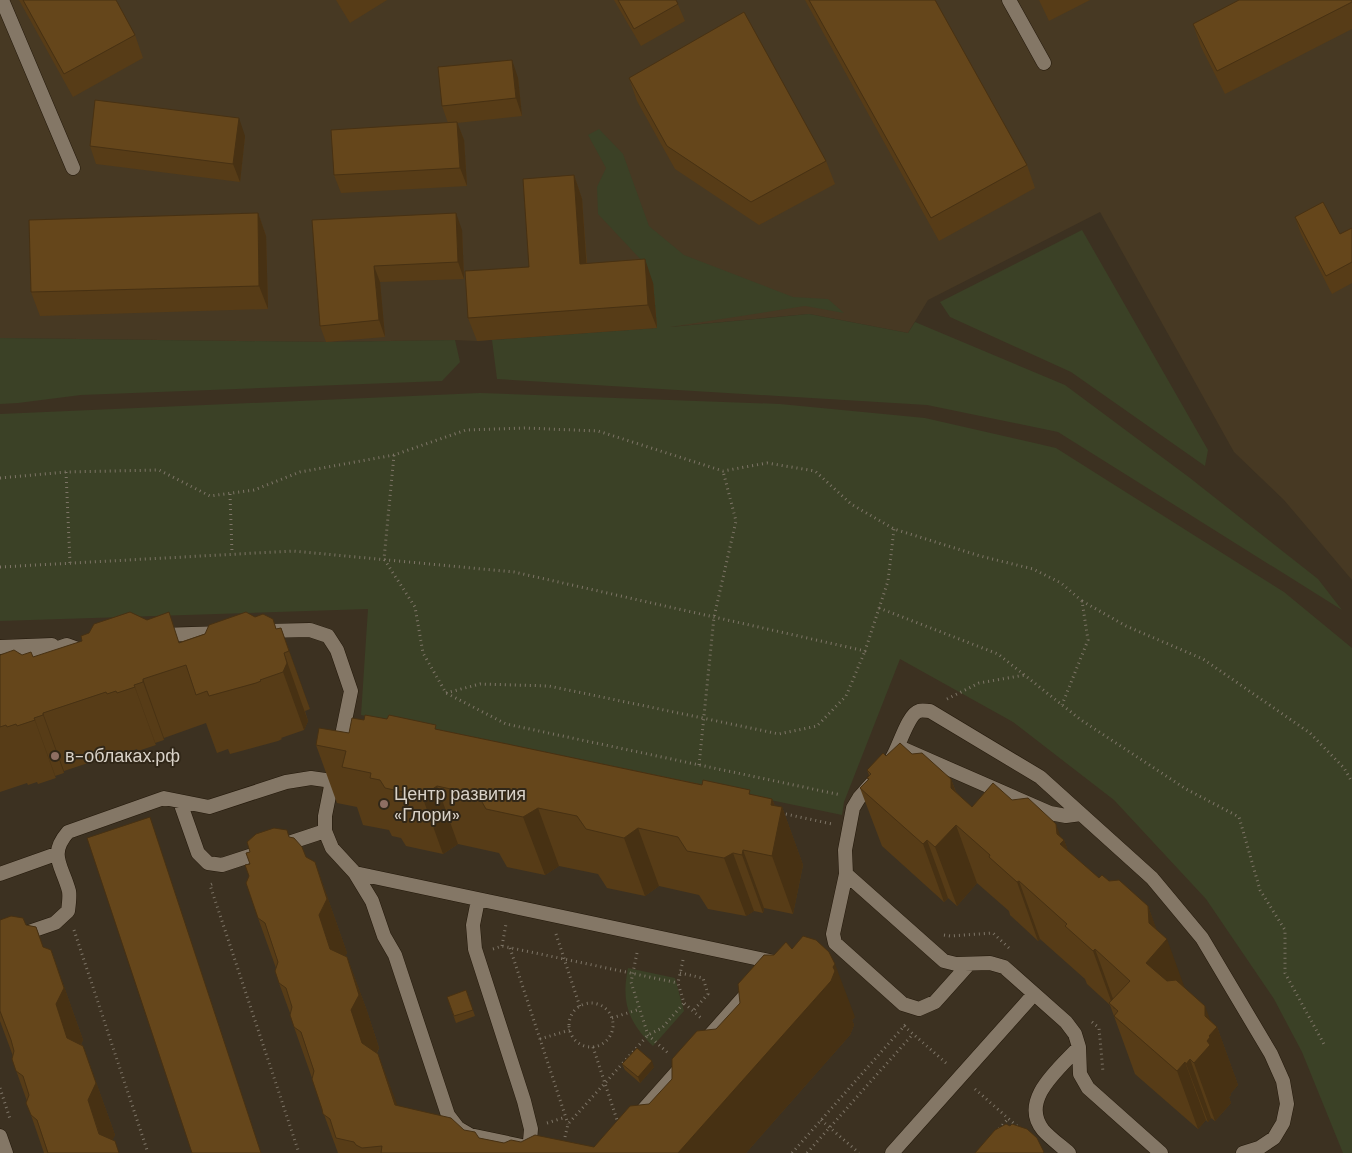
<svg xmlns="http://www.w3.org/2000/svg" width="1352" height="1153" viewBox="0 0 1352 1153" font-family="'DM Sans',sans-serif">
	<style>
		.built { fill: #473923 }
		.green { fill: #3b4126 }
		.lines { fill: none; stroke-linecap: round; stroke-linejoin: round }
		.service-casing { stroke: #23180a; stroke-width: 15 }
		.path { stroke: #7e7567; stroke-width: 3; stroke-dasharray: 1 4; stroke-linecap: butt }
		.service { stroke: #847766; stroke-width: 14 }
		.wall { fill: #573c17 }
		.shaded-wall { fill: #473113 }
		.building { fill: #65461b; stroke: #473113 }
		.education-dot { fill: #8d6e63; stroke: #312718; stroke-width: 2 }
		.labels { text-anchor: middle; dominant-baseline: central; stroke-width: 4; stroke-linejoin: round; paint-order: stroke }
		.poi-label { font-size: 18px; fill: #d9d2c8; stroke: #312718; text-anchor: start }
	</style>
	<rect width="100%" height="100%" fill="#3c3121"/>
	<path class="built" d="M0,0H1352V580L1284,500L1234,452L1100,212L928,300L908,333L809,314L657,328L477,341L455,340L326,342L0,338Z"/>
	<path class="green" d="M599,129L623,154L649,226L684,255L793,297L828,299L844,313L805,306L670,327L809,314L908,333L915,322L1065,385L1190,478L1318,579L1342,610L1058,432L927,405L497,379L492,340L657,328L653,283L644,263L598,214L597,187L606,168L588,135Z
		M1082,230L1208,450L1205,466L1071,372L950,317L940,302Z
		M0,338L326,342L455,340L460,362L442,381L81,395L18,403L0,404Z
		M480,393L780,404L925,418L1056,448L1284,592L1352,648V1153H1343L1302,1052L1274,999L1206,899L1114,800L1013,722L900,659L844,802L842,815L361,715L368,609L0,621V414Z
		M628,968L675,978L684,1011L653,1046C628,1022 621,1002 628,968Z"/>
	<g class="lines">
		<g class="service-casing">
			<path id="service" d="M2,0L73,168
				M1009,0L1044,63
				M265,631L310,630L328,636L337,650L351,691L339,750
				M160,635L223,633
				M0,647L52,645
				M0,673L23,660L67,645L78,649H86
				M899,747L1050,813L1066,816L1081,814
				M892,758C899,747 908,714 919,711C922,710 927,711 930,711L1040,777L1152,878L1202,938L1271,1054L1283,1081L1287,1104L1283,1123L1274,1138L1259,1148L1243,1153
				M334,771L325,816V831L332,848L355,873L372,901L384,936L395,955L448,1115L458,1128L470,1135L555,1153
				M874,781L859,798L853,808L845,850L846,874L833,934L835,943L903,1004L919,1009L935,1002L969,964
				M180,802L198,853L208,863L222,865L325,831
				M355,873L774,962L778,961
				M0,874L56,854
				M846,874L944,961L956,964L990,963L1004,967L1066,1022L1075,1034L1079,1047L1080,1074L1088,1088L1161,1153
				M478,900L473,925L475,949L524,1101L531,1129L529,1153
				M0,942L55,923L68,911C69,904 70,897 69,891C62,865 48,855 68,832L164,798L209,807L286,782L311,778L332,781
				M704,1042L751,989
				M637,1117L684,1064
				M0,1136L6,1153
				M892,1153L1034,994
				M1069,1153C1061,1146 1050,1138 1043,1130C1019,1100 1059,1069 1079,1047"/>
		</g>
		<path class="path" d="M394,455L384,559L415,607L423,653L446,693L506,724L841,795
			M66,472L70,563
			M0,478L66,472L159,470L210,496L254,490L300,472L394,455L466,430L525,428L598,431L723,471L767,463L815,471L851,504L894,529L980,556L1033,569L1061,583L1082,601L1088,640L1062,705
			M230,494L232,553
			M0,567L293,551L514,572L865,651L888,581L894,529
			M1082,601L1126,626L1203,659L1310,733L1344,768L1352,782
			M879,608L998,654L1081,720L1186,789L1239,817L1260,890L1285,930V973L1325,1046
			M446,693L480,684L549,686L779,734L817,726L846,696L865,651
			M947,699L979,683L1025,675
			M699,765L714,617L736,521L723,471
			M781,813L832,824
			M212,884L210,885L299,1153
			M74,930L148,1153
			M556,934L580,1007
			M944,935L950,936L993,933L1009,948
			M502,946L506,924
			M510,948L568,1124
			M493,949L502,946L678,983
			M637,953L631,982L648,1035L669,1054
			M683,960L678,983L684,1003L701,1018
			M680,973L703,978L708,994L693,1011
			M569 1025a22 22 0 1 1 44 0a22 22 0 1 1-44 0Z
			M612,1018L640,1009
			M1092,1022L1099,1028L1103,1072
			M904,1026L946,1063
			M540,1039L570,1030
			M593,1047L617,1120
			M0,1088L10,1119
			M975,1089L1019,1128
			M821,1120L859,1153
			M547,1123L566,1117
			M999,1129L1009,1118
			M565,1137L568,1124L605,1083L648,1035L662,1028L684,1003
			M792,1153L906,1024
			M807,1153L913,1034"/>
		<use href="#service" class="service"/>
	</g>
	<path class="wall" d="M19,0H116L135,35L143,58L73,97Z
		M336,0H387L350,23Z
		M614,0H676L685,21L641,46Z
		M805,0H935L1027,165L1035,188L939,241Z
		M1039,0H1090L1049,21Z
		M1352,0V29L1225,94L1201,47L1193,24Z
		M518,78L522,116L457,123L464,140L467,186L341,193L334,175L448,123L442,106Z
		M629,78L826,161L835,184L759,225L675,169L637,101Z
		M245,136L240,182L96,164L90,146Z
		M574,175L582,199L587,263L653,283L657,328L477,341L468,318L529,267Z
		M258,213L266,236L268,309L40,316L31,292Z
		M1295,217L1340,234L1352,228V283L1332,294L1301,234Z
		M312,220L462,230L464,279L380,282L385,337L326,342L320,326Z
		M255,617L273,619L276,629L281,628L310,709L305,711L308,721L304,730L281,738L282,739L278,741L230,754L228,749L217,753L206,723L164,738V740L155,743L156,745L138,751L137,749L128,752L127,750L64,771V773L55,776L56,778L38,784L37,782L28,785L27,783L0,792V655H22L33,657L180,642Z
		M387,719L772,799L775,806L782,807L803,865L793,914L764,908L763,913L754,911L746,916L708,909L699,895L659,886L645,896L607,888L598,874L559,866L545,875L507,867L499,853L458,844L443,854L406,846L401,838L392,836L389,830L363,825L357,807L337,803L316,745L349,733L364,720Z
		M912,754L951,779L956,792L972,807L1012,800L1064,840L1068,851L1099,878L1109,881L1148,906L1156,929L1185,989L1210,1020L1217,1027L1238,1085L1231,1093V1095L1229,1097L1231,1103L1215,1121L1211,1118L1208,1122L1206,1120L1198,1129L1135,1074L1110,1005L1087,984L1085,979L1040,939L1038,941L1010,915L1009,911L977,883L957,906L948,898L944,902L882,846L860,788L868,780L867,778L869,775L867,770L886,756Z
		M290,838L306,857L315,862L334,916L347,953L345,956L347,957L367,1011L379,1048L377,1053L378,1054L397,1106L464,1130L479,1138L504,1143L521,1142L594,1147L649,1104L855,1017L852,1020L854,1025L850,1035L746,1153H338L322,1109L312,1078L294,1027L290,1013L279,983L276,968L258,918L249,876L250,852Z
		M0,920L36,927L43,947L51,950L83,1040L81,1044L83,1046L115,1135L112,1140L119,1153H44L31,1115L27,1101L12,1059L13,1056L0,1021Z
		M466,990L475,1016L456,1023L447,997Z
		M622,1064L654,1067L640,1083L625,1070Z"/>
	<path class="shaded-wall" d="M512,60L518,78L522,116L516,98Z
		M239,118L245,136L240,182L233,164Z
		M457,122L464,140L467,186L460,168Z
		M574,175L582,199L588,287L580,264Z
		M258,213L266,236L268,309L259,286Z
		M456,213L462,230L464,279L458,262Z
		M645,259L653,283L657,328L648,305Z
		M374,266L380,282L385,337L379,320Z
		M281,628L302,686L310,709L289,651Z
		M284,653L308,721L304,730L283,672Z
		M143,679L164,738V740L143,682Z
		M134,685L155,743L156,745L135,687Z
		M43,713L64,771V773L43,715Z
		M34,718L55,776L56,778L35,720Z
		M951,779L972,837L951,788Z
		M437,786L458,844L443,854L422,796Z
		M772,799L780,819L782,807L803,865L793,914L772,856L771,805Z
		M538,808L559,866L545,875L523,817Z
		M1056,824L1062,841L1064,840L1085,898L1081,902L1057,834Z
		M956,825L977,883L957,906L935,847Z
		M638,828L659,886L645,896L624,838Z
		M927,840L948,898L944,902L923,844Z
		M743,850L764,908L763,913L742,855Z
		M733,853L754,911L746,916L724,858Z
		M315,862L334,916L347,953L338,968L330,949L319,915L324,906Z
		M1019,881L1040,939L1038,941L1017,882Z
		M1148,906L1162,945L1167,939L1188,997L1167,1021L1146,963L1149,923Z
		M36,927L55,979L51,950L83,1040L75,1056L67,1038L56,1004Z
		M1095,949L1116,1007L1114,1009L1093,951Z
		M347,957L367,1011L379,1048L370,1064L362,1043L351,1010Z
		M835,964L855,1017L852,1020L854,1025L850,1035L746,1153H678Z
		M1205,1006L1214,1030L1217,1027L1238,1085L1231,1093V1095L1229,1097L1231,1103L1215,1121L1194,1063L1207,1041Z
		M83,1046L115,1135L106,1153L88,1100Z
		M378,1054L398,1107L395,1105Z
		M1190,1059L1211,1118L1208,1122L1186,1064Z
		M652,1061L654,1067L640,1083L638,1077Z
		M1185,1062L1206,1120L1198,1129L1177,1071Z"/>
	<path class="building" d="M23,0H116L135,35L64,74Z
		M618,0H676L678,4L634,29Z
		M809,0H935L1027,165L931,218Z
		M1239,0H1352V2L1217,71L1193,24Z
		M744,12L826,161L751,202L667,146L629,78Z
		M512,60L516,98L442,106L438,67Z
		M95,100L239,118L233,164L90,146Z
		M457,122L460,168L334,175L331,130Z
		M574,175L580,264L645,259L648,305L468,318L465,271L529,267L523,179Z
		M1323,202L1340,234L1352,228V262L1326,276L1295,217Z
		M258,213L259,286L31,292L29,220Z
		M456,213L458,262L374,266L379,320L320,326L312,220Z
		M130,612L147,620L169,612L179,643L205,634L209,625L246,612L255,617L263,614L273,619L276,629L281,628L289,651L284,653L287,663L283,672L260,680L261,681L256,683L209,696L207,691L196,695L186,665L143,679V682L134,685L135,687L117,693L116,691L107,694L106,692L43,713V715L34,718L35,720L17,726L16,724L7,727L6,725L0,727V655L14,650L22,655L31,652L33,657L82,641L81,636L89,633L94,624Z
		M365,715L387,719L389,715L436,725L435,729L512,745L702,785L703,780L750,790L749,794L772,799L771,805L782,807L772,856L743,850L742,855L733,853L724,858L687,851L678,837L638,828L624,838L586,829L577,816L538,808L523,817L486,809L478,795L437,786L422,796L385,788L380,780L370,778L371,773L342,767L346,751L316,745L319,728L349,733L352,718L364,720Z
		M900,743L912,754L922,753L942,771L951,779V788L972,807L993,783L1012,800L1028,798L1056,824L1057,834L1064,840L1060,844L1099,878L1102,875L1109,881L1119,880L1148,906L1149,923L1167,939L1146,963L1167,981L1176,980L1205,1006V1016L1217,1027L1209,1036L1210,1037L1207,1041L1210,1045L1194,1063L1190,1059L1186,1064L1185,1062L1177,1071L1114,1016L1118,1011L1109,1003L1130,981L1095,949L1093,951L1065,926L1067,924L1019,881L1017,882L989,857L990,855L956,825L935,847L927,840L923,844L860,788L869,779L867,778L871,774L867,770L883,753L886,756Z
		M150,817L261,1153H192L87,838Z
		M274,828L287,830L289,837L294,838L302,847L306,857L315,862L327,899L319,915L330,949L347,957L359,995L351,1010L362,1043L378,1054L395,1105L451,1118L464,1130L475,1132L479,1138L504,1143L511,1140L521,1142L535,1135L594,1147L630,1106L649,1104L672,1079V1059L697,1031L716,1029L740,1003L738,984L764,955H774L786,942L792,949L803,936L816,940L829,952L835,964L833,967L835,971L831,981L678,1153H381L382,1146L362,1148L356,1145L354,1142L336,1138L330,1119L323,1114L322,1109L312,1079L314,1071L301,1032L294,1027L290,1015L292,1007L286,988L279,983L275,971L278,962L265,923L258,918L246,883L249,876L245,865L250,864L246,853L250,852L247,842L256,834Z
		M11,916L23,918L26,925L36,927L43,947L51,950L64,988L56,1004L67,1038L83,1046L96,1083L88,1100L99,1134L115,1141L119,1153H48L37,1120L31,1115L26,1103L29,1095L23,1076L16,1071L12,1059L14,1051L11,1040L0,1011V920Z
		M466,990L473,1010L454,1016L447,997Z
		M637,1048L652,1061L638,1077L622,1064Z
		M1006,1124L1010,1126L1012,1124L1027,1129L1037,1138L1044,1152L1043,1153H975L995,1130Z"/>
	<g class="education-dot">
		<circle cx="55" cy="756" r="5"/>
		<circle cx="384" cy="804" r="5"/>
	</g>
	<g class="labels">
		<g class="poi-label">
			<text x="65" y="756">в-облаках.рф</text>
			<text x="394" y="794">Центр развития<tspan x="394" dy="21">«Глори»</tspan></text>
		</g>
	</g>
</svg>
